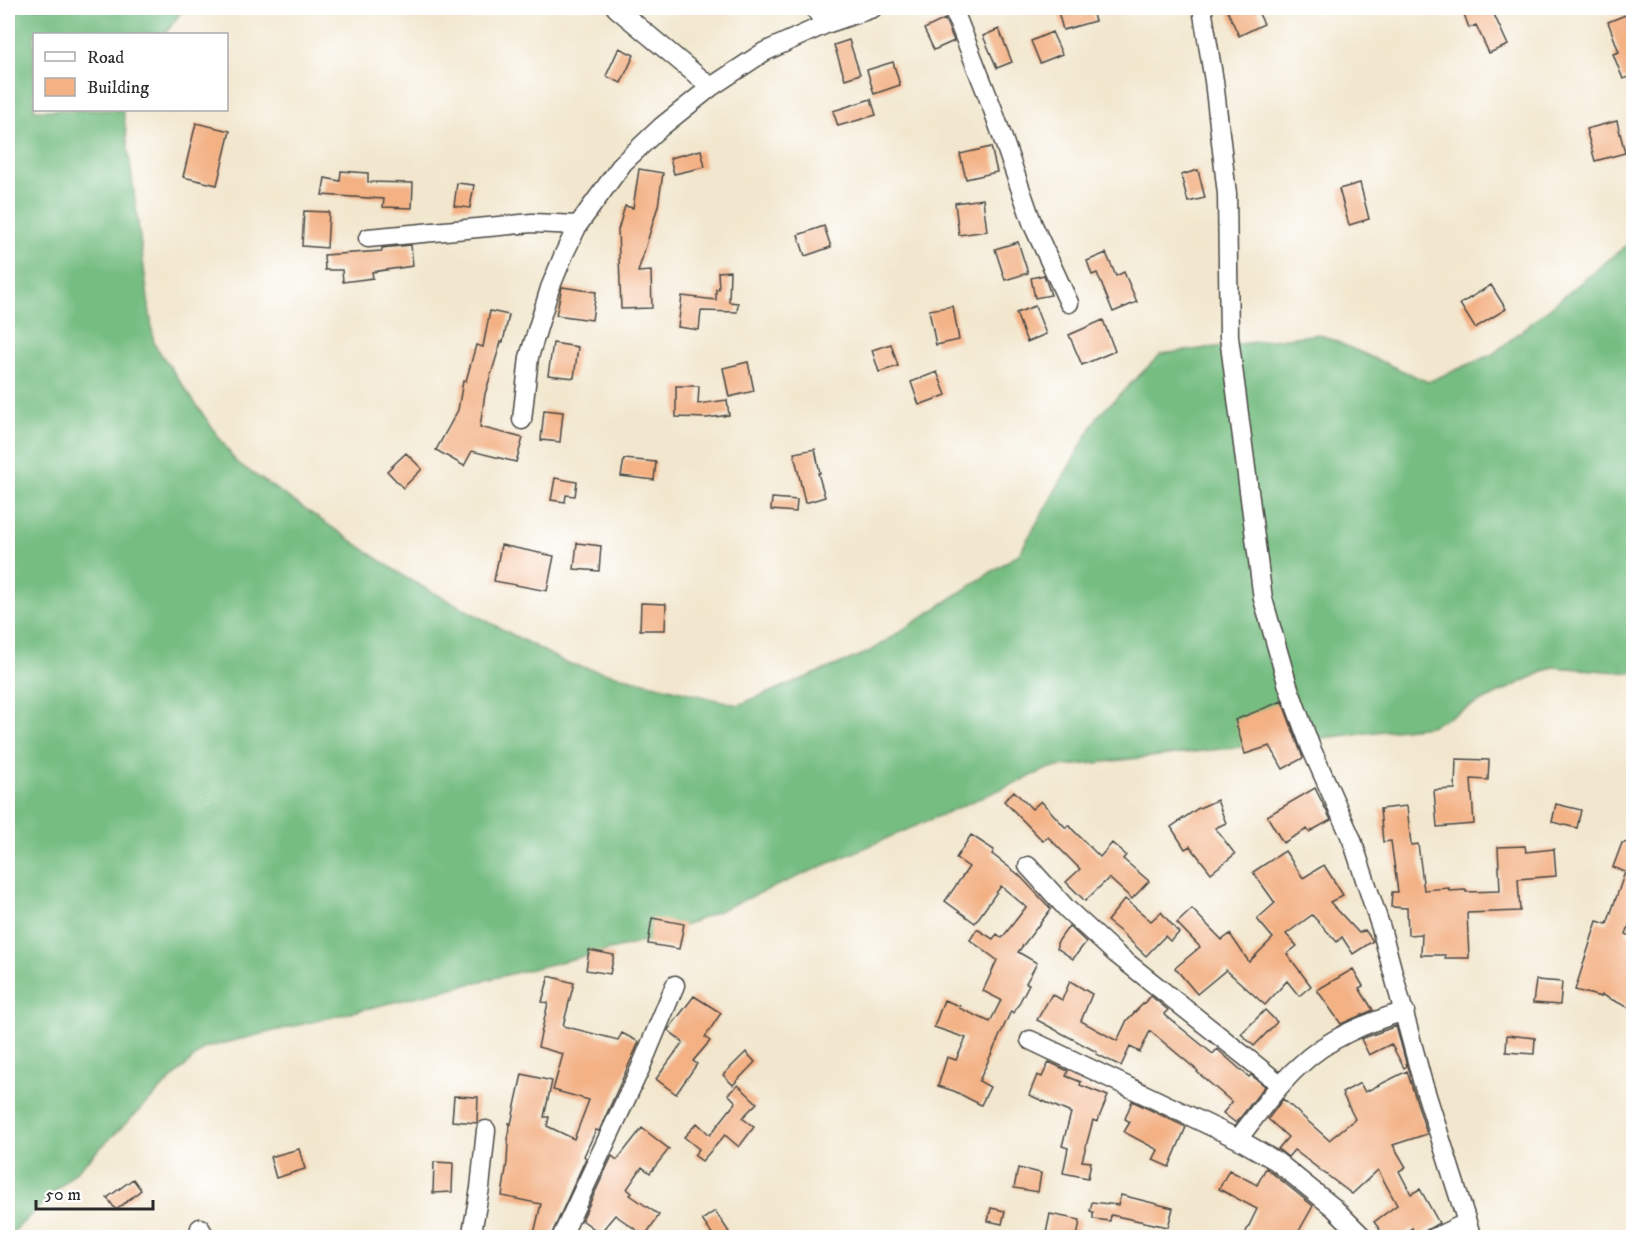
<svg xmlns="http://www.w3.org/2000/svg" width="1641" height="1245" viewBox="0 0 1641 1245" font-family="'IM FELL DW Pica',serif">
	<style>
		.forest { fill: #76bd82; stroke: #507456; stroke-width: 1.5 }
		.building { fill: #f3b184 }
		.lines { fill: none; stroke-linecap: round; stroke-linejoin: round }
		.minor-casing { stroke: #494743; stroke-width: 21 }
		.minor { stroke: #fff; stroke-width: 18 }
	</style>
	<rect width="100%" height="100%" fill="#fff"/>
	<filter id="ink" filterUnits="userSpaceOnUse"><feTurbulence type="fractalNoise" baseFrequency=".0167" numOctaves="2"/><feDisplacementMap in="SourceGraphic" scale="12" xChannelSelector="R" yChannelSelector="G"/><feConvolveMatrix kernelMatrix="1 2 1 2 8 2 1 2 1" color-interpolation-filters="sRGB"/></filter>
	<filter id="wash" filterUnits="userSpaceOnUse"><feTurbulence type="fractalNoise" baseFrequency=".008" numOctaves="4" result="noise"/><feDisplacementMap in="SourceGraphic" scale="24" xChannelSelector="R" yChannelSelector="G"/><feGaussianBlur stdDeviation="1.35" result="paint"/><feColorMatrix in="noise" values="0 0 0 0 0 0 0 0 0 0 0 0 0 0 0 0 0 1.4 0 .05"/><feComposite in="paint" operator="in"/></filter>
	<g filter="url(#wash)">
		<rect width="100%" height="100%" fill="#f2e7ce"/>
		<path class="forest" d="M8,8H184L165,34H34V110H123L154,344L236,462L408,579L566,663L738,705L869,652L1019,554L1098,416L1161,354L1319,334L1428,382L1493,354L1633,240V673L1553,667L1430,726L1050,768L651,940L204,1048L8,1237Z"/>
		<g id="blocks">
			<path class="building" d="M1057,8H1091L1095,21L1063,30Z
				M1226,8H1256L1264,24L1239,36Z
				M1479,8H1491L1508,45L1489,53L1476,25L1469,28L1464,14Z
				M1628,14L1634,29V75L1623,79L1613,54L1619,52L1608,22Z
				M945,19L954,41L934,50L924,29Z
				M999,29L1012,62L997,68L983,36Z
				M1052,32L1062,54L1040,63L1031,41Z
				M849,40L860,74L845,79L834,45Z
				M619,48L634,55L621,83L606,76Z
				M893,62L900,85L874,94L867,70Z
				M871,99L876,115L838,126L833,111Z
				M1617,121L1625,153L1595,161L1586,129Z
				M196,123L230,131L217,185L183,177Z
				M991,147L997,172L966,179L960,154Z
				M701,150L705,167L674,174L670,158Z
				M639,169L663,173L658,206L638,272L651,271L652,308L621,309L618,230L625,206L633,208Z
				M1198,170L1205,198L1188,202L1181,175Z
				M341,171L368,173V182L413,183L412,208L383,207L384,199L322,195L325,178L340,181Z
				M457,183L474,185L470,208L454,206Z
				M1360,183L1369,219L1349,225L1339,189Z
				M983,199L987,231L959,235L955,203Z
				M304,211L329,212L327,248L302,246Z
				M824,226L831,247L805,256L798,235Z
				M1018,242L1028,273L1005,280L995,249Z
				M411,245L413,266L372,272L373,278L343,282L342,270H325L324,255L382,251V248Z
				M1106,253L1116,276L1124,272L1137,302L1113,312L1097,273L1092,275L1087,261Z
				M730,271L729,302L738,303L737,312L701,311L699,330L678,327L682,296L716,300V289H719L718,272Z
				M1044,275L1051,295L1035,298L1031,278Z
				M1491,285L1506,309L1475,328L1460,304Z
				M562,287L596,292L592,320L556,315Z
				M953,306L959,340L936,345L929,310Z
				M1035,306L1046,334L1027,342L1016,313Z
				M490,311L509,315L503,342H501L485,394L480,427L523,438L516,462L472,451L464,466L436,450L458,410L463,381H466L476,345L483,347Z
				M1103,320L1115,351L1082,365L1069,335Z
				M553,343L578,347L574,378L548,375Z
				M891,344L898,366L879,372L872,350Z
				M748,362L754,391L729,397L723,368Z
				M937,372L946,395L919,405L911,382Z
				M676,386H699L698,404L727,400L729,415L707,418L676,417Z
				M544,410L563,412L560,442L541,440Z
				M815,449L820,473H818L825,497L805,503L794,453Z
				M406,453L422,469L403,488L387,471Z
				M624,459L656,462L654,480L621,476Z
				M555,478L577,482L575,496L566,495L565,502L551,500Z
				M772,498L797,500L796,512L771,510Z
				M577,543L601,546L599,571L574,569Z
				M501,545L554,556L547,591L494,581Z
				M641,603L666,604L665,630H640Z
				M1282,701L1303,758L1283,769L1270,746L1245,754L1235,720Z
				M1456,759L1489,760L1488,780L1471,779L1474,824L1437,827L1434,790L1455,789Z
				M1315,788L1331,820L1309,832L1307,829L1283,843L1267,816Z
				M1014,791L1032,809L1041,801L1066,828L1068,825L1100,857L1112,843L1126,855L1123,859L1149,881L1132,899L1109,878L1085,901L1066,882L1080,869L1048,837L1043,841L1004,801Z
				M1217,800L1226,823L1215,828L1235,854L1211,873L1190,846L1185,849L1171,827L1197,809Z
				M1556,804L1581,810L1577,828L1552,822Z
				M1407,806L1411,845L1418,844L1424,890L1449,888V891L1466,890V892L1500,891L1498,847L1525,846L1526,852L1554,849L1556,876L1518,879L1520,911L1467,913L1469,958H1445V955H1421L1422,934L1408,935L1407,908L1391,907L1392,892H1398L1391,841L1383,842L1380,809Z
				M971,835L994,850L992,854L1019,875L1051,909L1018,952L1037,963L1026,983L1029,984L1014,1013L1011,1011L979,1081L990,1087L981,1105L954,1091L938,1086L947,1057L956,1060L966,1038L934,1027L944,1000L960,1006L959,1008L990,1022L1001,1000L983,991L997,960L970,940L977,929L993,939L997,934L1002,938L1026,907L1001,886L975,923L945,901L969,867L956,858Z
				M1634,842V913L1626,934L1634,938V1010L1602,995L1601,997L1575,990L1597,921L1607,924L1625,872L1613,867L1622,843Z
				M1285,851L1303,878L1324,865L1343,895L1330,902L1359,933L1365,930L1373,941L1353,954L1342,937L1337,942L1312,915L1286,934L1297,946L1287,954L1311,986L1299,996L1287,981L1265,1005L1226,970L1197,994L1175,968L1200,947L1177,923L1192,909L1222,940L1230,934L1249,962L1273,938L1257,919L1275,903L1253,872Z
				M1125,899L1151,921L1161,912L1179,933L1170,941L1165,936L1146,956L1122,933L1107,921Z
				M652,918L684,924L679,949L648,944Z
				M1069,926L1086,942L1073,959L1057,948V943Z
				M589,950L614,955L610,974L586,970Z
				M1353,969L1363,986L1359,988L1373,1010L1341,1024L1317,990Z
				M549,976L574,983L563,1026L618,1040L622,1033L639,1042L599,1131L596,1130L584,1156L586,1158L550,1238H533L541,1204L502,1196L507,1162L509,1123L511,1124L522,1074L552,1081L544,1117H549L547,1126L574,1139L589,1100L553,1090L563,1054L538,1047L548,1003L542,1002Z
				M1536,980L1562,982L1560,1005L1533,1003Z
				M1070,981L1092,994L1081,1021L1117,1041L1127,1020L1151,996L1168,1010L1164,1014L1213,1054L1217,1049L1249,1077L1251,1075L1265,1086L1236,1123L1223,1113L1232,1102L1197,1072L1198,1071L1150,1031L1140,1052L1130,1047L1121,1066L1096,1054L1097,1052L1037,1020L1052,994L1062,1000Z
				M694,996L721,1013L705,1037L710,1041L693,1061L697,1064L676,1094L656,1079L683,1042L668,1030Z
				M1265,1010L1277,1022L1254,1046L1241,1034Z
				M1396,1026L1407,1066L1404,1068L1391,1044L1369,1055L1361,1039Z
				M1507,1035L1535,1038L1534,1054L1506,1052Z
				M746,1052L755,1062L733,1085L723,1075Z
				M1049,1062L1068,1071L1066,1076L1081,1082L1080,1085L1108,1096L1097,1122L1093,1120L1082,1161L1091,1162L1088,1178L1063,1173L1068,1148L1062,1146L1071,1113L1029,1095L1037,1075L1042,1077Z
				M1407,1071L1427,1134L1393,1145L1406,1167L1399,1171L1411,1194L1420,1189L1439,1223L1425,1231L1423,1238H1417L1412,1228L1400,1238H1386L1374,1222L1397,1205L1378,1170L1352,1194L1294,1150L1288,1157L1278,1149L1288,1137L1268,1119L1283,1099L1329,1140L1355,1119L1342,1093L1360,1083L1365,1092Z
				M738,1085L757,1103L742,1118L754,1127L739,1147L725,1135L702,1161L694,1155L699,1149L684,1137L697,1123L710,1135L736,1102L728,1094Z
				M454,1096L478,1097L477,1123L452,1121Z
				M1132,1101L1186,1127L1169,1167L1153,1160L1158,1150L1124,1132L1130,1122L1125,1119Z
				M642,1128L669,1149L650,1173L642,1167L627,1189L632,1193L630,1195L659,1215L645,1236L615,1215L600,1233L582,1220L612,1156L617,1160Z
				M299,1149L305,1169L276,1178L270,1157Z
				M434,1162L453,1163L452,1192L433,1193Z
				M1018,1168L1041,1173L1038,1192L1014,1188Z
				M1266,1168L1313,1206L1295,1238H1243L1257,1209L1219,1189L1229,1170L1257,1185Z
				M133,1179L141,1190L116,1210L107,1198Z
				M1121,1195L1173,1208L1168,1227L1111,1215L1110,1221L1093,1219V1212L1090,1211L1092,1202L1118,1205Z
				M991,1208L1005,1211L1002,1224L988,1221Z
				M715,1211L729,1232L721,1238H715L702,1220Z
				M1050,1214L1080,1220L1077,1238H1045Z"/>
		</g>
	</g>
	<g filter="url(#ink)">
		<use href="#blocks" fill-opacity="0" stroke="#494743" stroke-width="1.5"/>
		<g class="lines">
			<g class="minor-casing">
				<path id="minor" d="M616,8L711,87
					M814,8L826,24
					M953,8L992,107L1033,225L1069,303
					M1202,8L1214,81L1227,194L1229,337L1263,599L1288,686L1311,748L1352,840L1381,928L1422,1080L1472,1238
					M368,238L532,223L578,225
					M522,420L529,357L550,288L564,254L578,225L623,163L661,127L711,87L764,52L826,24L873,8
					M1028,866L1067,909L1115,953L1281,1085
					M1030,1040L1238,1139L1276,1161L1333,1207L1364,1238
					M1238,1139C1257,1115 1275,1088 1298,1067C1328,1038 1366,1023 1405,1011
					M200,1228L206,1238
					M471,1238L480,1188L486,1130
					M561,1238L640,1069L675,985
					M1434,1238L1466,1223"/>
			</g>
			<use href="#minor" class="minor"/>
		</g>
	</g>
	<rect width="1641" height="1245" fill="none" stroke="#fff" stroke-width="30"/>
	<rect x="33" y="33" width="195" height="78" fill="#ffffff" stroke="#aaaaaa" stroke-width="1.5"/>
	<rect x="45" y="52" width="30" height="9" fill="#ffffff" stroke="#aaaaaa" stroke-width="1.5"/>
	<text x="87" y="63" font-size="18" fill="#2b2b2b">Road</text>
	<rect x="45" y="78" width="30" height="18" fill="#f3b184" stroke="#aaaaaa" stroke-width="1.5"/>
	<text x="87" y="93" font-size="18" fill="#2b2b2b">Building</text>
	<path d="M36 1200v9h117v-9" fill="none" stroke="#2b2b2b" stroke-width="3"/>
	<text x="45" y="1200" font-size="18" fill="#2b2b2b" stroke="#ffffff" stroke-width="4.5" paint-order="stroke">50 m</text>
</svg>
